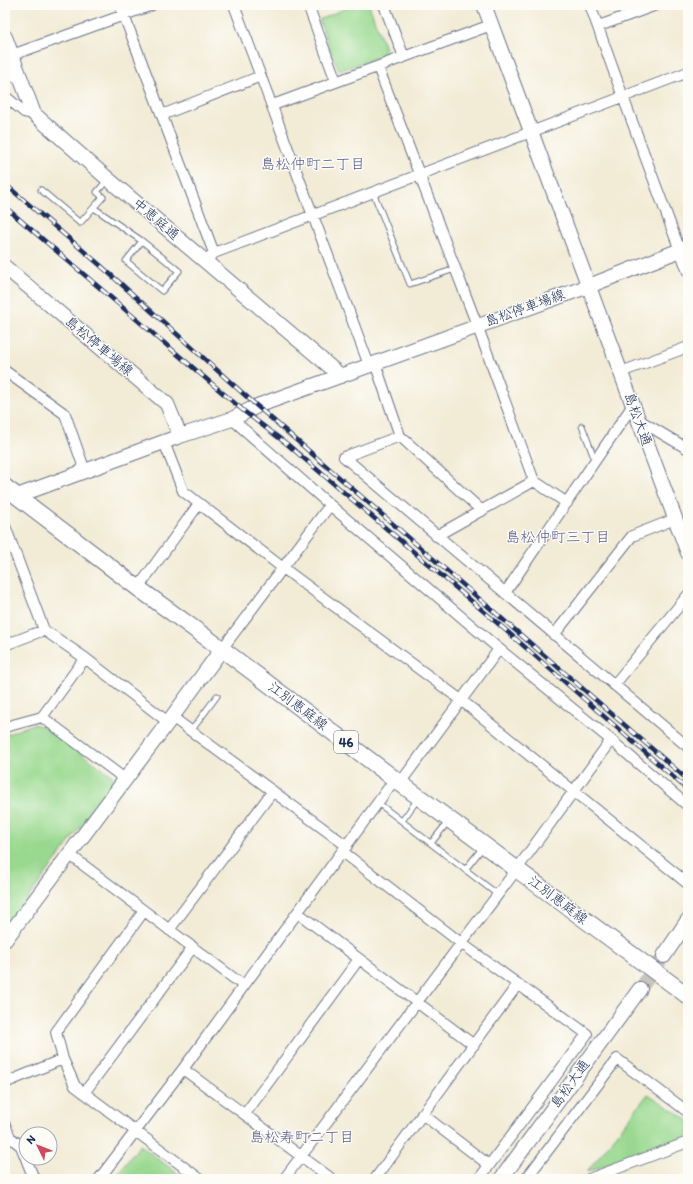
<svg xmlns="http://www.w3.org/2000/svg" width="693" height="1184" viewBox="0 0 693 1184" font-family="Itim,'Klee One',sans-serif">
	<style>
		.green { fill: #99d98f; stroke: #5a8476 }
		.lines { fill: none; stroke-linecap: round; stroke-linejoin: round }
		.secondary-tunnel { stroke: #c7c5bd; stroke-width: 14; stroke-dasharray: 14 7; stroke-linecap: butt }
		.lane-casing { stroke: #667188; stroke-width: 7 }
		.street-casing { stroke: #667188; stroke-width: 12 }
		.secondary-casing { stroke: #667188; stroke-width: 16 }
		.primary-casing { stroke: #667188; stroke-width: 18 }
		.lane { stroke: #fff; stroke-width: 5 }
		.street { stroke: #fff; stroke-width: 10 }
		.secondary { stroke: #fff; stroke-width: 14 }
		.primary { stroke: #fff; stroke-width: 16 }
		.rail-casing { stroke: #1b2f5e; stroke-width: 4.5 }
		.rail { stroke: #fdfcf7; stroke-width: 3; stroke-dasharray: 9; stroke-linecap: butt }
		.labels { text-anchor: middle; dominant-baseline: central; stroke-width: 3; stroke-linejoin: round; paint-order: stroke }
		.shield { fill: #fdfcf7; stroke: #5f6c8c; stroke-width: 1 }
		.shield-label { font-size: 13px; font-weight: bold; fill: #1b2f5e }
		.street-label { font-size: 14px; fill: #1b2f5e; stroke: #fdfcf7 }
		.neighbourhood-label { font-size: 15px; fill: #585c8d; stroke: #fdfcf7 }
	</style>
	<rect width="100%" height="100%" fill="#fdfcf7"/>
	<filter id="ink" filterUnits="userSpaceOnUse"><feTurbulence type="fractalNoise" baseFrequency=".025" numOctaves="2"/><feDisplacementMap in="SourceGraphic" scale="8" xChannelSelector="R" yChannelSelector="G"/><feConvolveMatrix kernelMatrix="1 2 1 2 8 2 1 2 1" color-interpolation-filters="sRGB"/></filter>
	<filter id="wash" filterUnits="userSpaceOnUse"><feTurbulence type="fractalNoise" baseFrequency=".012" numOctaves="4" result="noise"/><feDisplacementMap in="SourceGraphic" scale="16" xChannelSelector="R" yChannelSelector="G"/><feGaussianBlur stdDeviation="0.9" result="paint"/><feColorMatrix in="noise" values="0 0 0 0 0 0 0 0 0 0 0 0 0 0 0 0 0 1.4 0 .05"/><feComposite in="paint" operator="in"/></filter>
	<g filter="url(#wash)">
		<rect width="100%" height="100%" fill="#f2ebd5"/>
		<path class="green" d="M353,5H369L387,54L339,71L319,20Z
			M33,724L42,726L113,776L114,782L5,929V735Z
			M648,1094L688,1120V1136L587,1172Z
			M140,1145L185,1179H114Z"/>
	</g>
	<g filter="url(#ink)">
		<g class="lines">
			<path class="secondary-tunnel" d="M640,989L664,956"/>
			<g class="lane-casing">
				<path id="lane" d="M41,190L80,223L103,197L97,192L108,179
					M373,192L410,284L455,269
					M94,208L142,241L179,271L162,291L126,261L142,241
					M582,426L595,460
					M191,731L217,696
					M378,803L497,894
					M402,821L418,799
					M431,843L448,822
					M465,870L483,847"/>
			</g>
			<g class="street-casing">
				<path id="street" d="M120,5L214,253
					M234,5L369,365
					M308,5L336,81
					M384,5L404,57
					M590,5L623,97L688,272
					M599,26L656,5
					M12,55L152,5
					M378,67L477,325L534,481L567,503
					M5,78L19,75
					M5,96L24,112L34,114
					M273,105L491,25
					M162,115L261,76
					M205,261L214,253L688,72
					M375,363L400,436L482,511
					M5,371L65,414L85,471
					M621,372L688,347
					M232,419L330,505L499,649L611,740L688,806
					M639,420L688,449
					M400,436L344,457L688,747
					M164,442L183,491L283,568L461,700L687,883L688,880
					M5,526L44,630L85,658L168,722
					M436,536L534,481
					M138,588L198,505
					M505,593L633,405
					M554,635L632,536L675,519
					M5,645L44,630
					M222,649L330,505
					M614,685L688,595
					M42,717L85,658
					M172,717L347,846
					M5,727L42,717L125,779
					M400,783L499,649
					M343,852L461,943L587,1034L479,1179
					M70,855L244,986
					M144,911L56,1032L63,1059L75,1086L200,1179
					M298,913L474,1045
					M169,930L273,791
					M183,1069L332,1179
					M5,1083L63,1059
					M84,1093L193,947
					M245,1114L359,959
					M422,1114L489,1165
					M5,1125L10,1137L21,1146L34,1179
					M99,1179L183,1069L395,779
					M284,1179L517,869L611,740
					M375,1179L518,984
					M526,1179L617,1059L688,1112
					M589,1179L688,1142"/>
			</g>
			<g class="secondary-casing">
				<path id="secondary" d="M484,5L688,553
					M5,37L34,114L108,179L341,376
					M5,267L167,404L180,436
					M17,496L180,436L232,419L257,406L589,286L688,247
					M5,940L172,717L222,649
					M664,956L688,920
					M501,1179L640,989"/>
			</g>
			<g class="primary-casing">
				<path id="primary" d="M5,487L138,588L222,649L400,783L688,996"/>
			</g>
			<use href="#lane" class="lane"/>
			<use href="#street" class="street"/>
			<use href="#secondary" class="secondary"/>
			<use href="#primary" class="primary"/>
			<g class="rail-casing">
				<path id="rail" d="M5,184L100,265L257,406L688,780
					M5,207L245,412L287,444L502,627L688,790"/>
			</g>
			<use href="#rail" class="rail"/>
		</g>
	</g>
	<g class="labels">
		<rect class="shield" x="334" y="731" width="24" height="22" rx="3"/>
		<g class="shield-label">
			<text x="346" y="742">46</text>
		</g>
		<g class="street-label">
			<text transform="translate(156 219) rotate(40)">中恵庭通</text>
			<text transform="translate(525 308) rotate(-20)">島松停車場線</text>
			<text transform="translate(99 346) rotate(40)">島松停車場線</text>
			<text transform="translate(638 419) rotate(70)">島松大通</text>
			<text transform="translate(298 706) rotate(37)">江別恵庭線</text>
			<text transform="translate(558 900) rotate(37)">江別恵庭線</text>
			<text transform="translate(570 1084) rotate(-54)">島松大通</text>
		</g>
		<g class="neighbourhood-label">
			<text x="313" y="164">島松仲町二丁目</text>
			<text x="558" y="537">島松仲町三丁目</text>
			<text x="302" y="1137">島松寿町二丁目</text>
		</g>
	</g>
	<rect width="693" height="1184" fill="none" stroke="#fdfcf7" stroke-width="20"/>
	<g transform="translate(38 1146) rotate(313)"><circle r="19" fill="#fdfcf7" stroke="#a3aaba"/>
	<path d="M0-3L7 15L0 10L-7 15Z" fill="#d1495b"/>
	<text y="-6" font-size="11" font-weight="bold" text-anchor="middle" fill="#1b2f5e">N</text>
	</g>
</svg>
